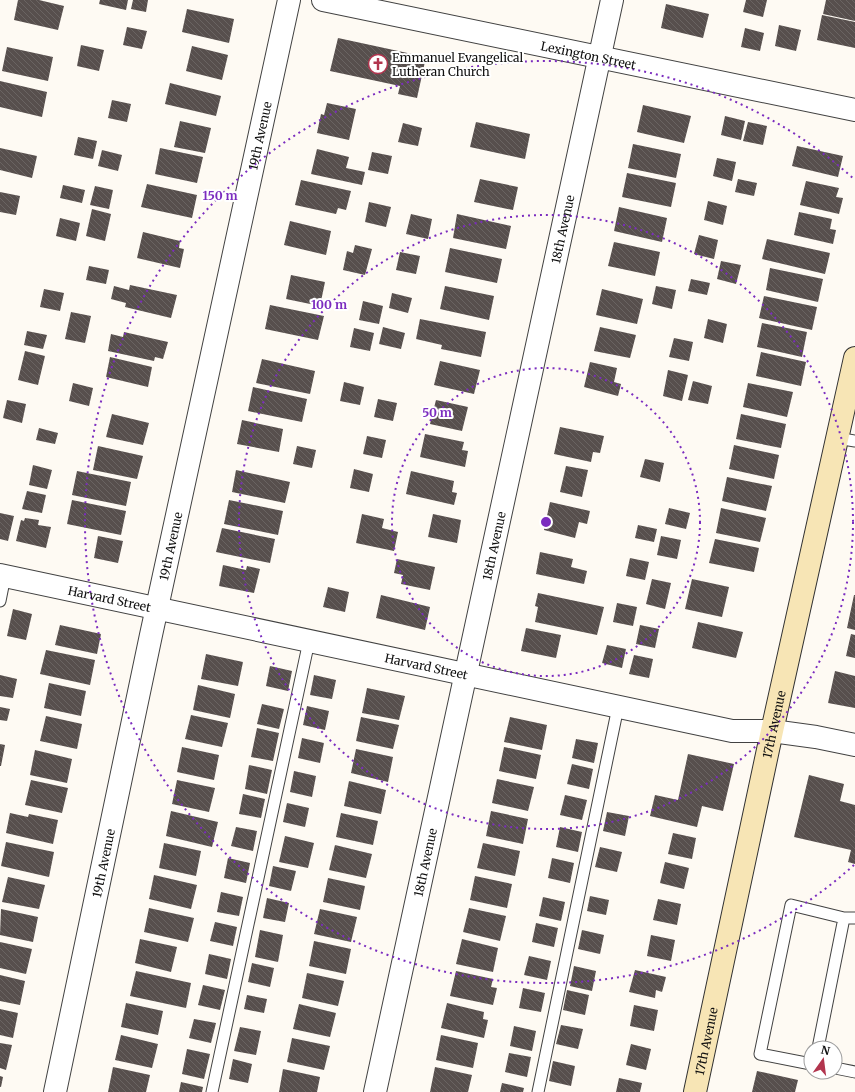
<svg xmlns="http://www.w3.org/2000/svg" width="855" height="1092" viewBox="0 0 855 1092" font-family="Merriweather,serif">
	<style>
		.building { fill: url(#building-back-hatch) }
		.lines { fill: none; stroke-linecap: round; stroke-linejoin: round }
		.lane-casing { stroke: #424242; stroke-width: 13 }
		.street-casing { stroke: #424242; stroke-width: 24 }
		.secondary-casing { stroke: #313131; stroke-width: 24 }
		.lane { stroke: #fff; stroke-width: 11 }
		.street { stroke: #fff; stroke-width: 22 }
		.secondary { stroke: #f7e5b5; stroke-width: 22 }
		.ring { fill: none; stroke: #7b2cbf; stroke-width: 2; stroke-dasharray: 2 4 }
		.labels { text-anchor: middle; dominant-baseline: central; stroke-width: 4; stroke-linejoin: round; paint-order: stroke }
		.street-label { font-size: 12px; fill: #0f0f0f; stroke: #fff }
		.poi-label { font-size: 12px; fill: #0f0f0f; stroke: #fff; text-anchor: start }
		.centre { fill: #7b2cbf; stroke: #fff; stroke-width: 2 }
		.ring-label { font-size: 12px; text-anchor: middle; font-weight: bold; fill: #7b2cbf; stroke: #fff; stroke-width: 4; stroke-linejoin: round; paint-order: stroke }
	</style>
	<defs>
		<pattern id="building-back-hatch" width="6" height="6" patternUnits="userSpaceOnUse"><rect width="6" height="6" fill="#574f4d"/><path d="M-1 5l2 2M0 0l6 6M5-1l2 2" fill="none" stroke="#6a6462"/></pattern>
	</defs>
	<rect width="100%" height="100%" fill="#fefaf3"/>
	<path class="building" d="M18,0H39L64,6L58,30L14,20Z
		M100,0H128L126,10L99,4Z
		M133,0H148L146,12L131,9Z
		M746,0H767L763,17L743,12Z
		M826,0H855V21L823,14Z
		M666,4L709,14L703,38L661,28Z
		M187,9L234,19L229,43L182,32Z
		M822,15L855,22V48L817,40Z
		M779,25L801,30L796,51L775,46Z
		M127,27L147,31L142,49L123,45Z
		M745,28L764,33L760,51L741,47Z
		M338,38L426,57L417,98L398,94L400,86L330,71Z
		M81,45L104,50L99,71L77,66Z
		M192,46L228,55L222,80L186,71Z
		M7,47L53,57L48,81L2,71Z
		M0,81L47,92L42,117L0,107Z
		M170,83L221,96L216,116L165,104Z
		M112,100L131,104L127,122L108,118Z
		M327,103L356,109L349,140L317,133L321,114L324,115Z
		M643,105L691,116L684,143L637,132Z
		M725,116L745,121L741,140L721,135Z
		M180,121L211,128L205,153L174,147Z
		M476,122L530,134L525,159L470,147Z
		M748,122L767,126L763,145L743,141Z
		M403,123L422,128L418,146L398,142Z
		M78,137L97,141L93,159L74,155Z
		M633,144L681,154L676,178L628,168Z
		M797,146L843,156L838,177L792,166Z
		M0,148L37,156L32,178L0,170Z
		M160,148L203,157L197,183L155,174Z
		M317,149L349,157L346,168L365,172L362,185L311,174Z
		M102,150L122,155L118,171L98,166Z
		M372,152L392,156L388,174L368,170Z
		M717,158L736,162L732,181L713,176Z
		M627,173L676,183L671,207L622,197Z
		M480,179L518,187L513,210L474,202Z
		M738,179L757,183L754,196L735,192Z
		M301,180L351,191L346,210L338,208L336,214L295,205Z
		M806,181L839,188L836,197L843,198L839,214L800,205Z
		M147,184L197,195L192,218L141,207Z
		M63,185L85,190L82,203L60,198Z
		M95,186L113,190L109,209L90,205Z
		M0,192L20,196L16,215L0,212Z
		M708,201L727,206L723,225L704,220Z
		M369,202L391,207L386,227L365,222Z
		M619,207L667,218L662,242L614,231Z
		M92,209L111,214L105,241L86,236Z
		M799,212L832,219L830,229L836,230L833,244L794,235Z
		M411,214L432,219L428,239L406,234Z
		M457,214L511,226L506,249L453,238Z
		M60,218L80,223L76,241L56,236Z
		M290,221L331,231L326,255L284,245Z
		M143,232L180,241L179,248L184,249L180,268L137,258Z
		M699,235L718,240L714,259L694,254Z
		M767,239L830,253L825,274L762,259Z
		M614,242L660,252L655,276L608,266Z
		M355,245L372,249L365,275L343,270L347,251L353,253Z
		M450,248L502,259L497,283L445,272Z
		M400,252L420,256L416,274L396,270Z
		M721,261L741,265L736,284L717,279Z
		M89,266L109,270L106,284L86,280Z
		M770,268L823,279L818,302L766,290Z
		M291,275L325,282L320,306L286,299Z
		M691,279L710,283L707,295L688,291Z
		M130,285L177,295L171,318L125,307L126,303L111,299L114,286L129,290Z
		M445,286L494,296L489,320L440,309Z
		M656,286L676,290L672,309L652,304Z
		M44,289L64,293L60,311L40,307Z
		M602,289L643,299L637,324L596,315Z
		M392,293L412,298L408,313L389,308Z
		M764,296L817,307L812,330L759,318Z
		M363,301L383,306L379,324L359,320Z
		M270,305L324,316L318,340L265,329Z
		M71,312L91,316L85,343L65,339Z
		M420,319L486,332L481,357L441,349L442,345L416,339Z
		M708,319L727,324L723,343L704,338Z
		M762,323L807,332L802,357L757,347Z
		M383,327L405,333L401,349L379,344Z
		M600,327L636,335L630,358L594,351Z
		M354,328L374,333L370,351L350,347Z
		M27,331L47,335L43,349L24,345Z
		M124,332L168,342L163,359L155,357L154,361L108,351L111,334L123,337Z
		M674,338L693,342L689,361L669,357Z
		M25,351L45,356L38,385L18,380Z
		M761,352L806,362L801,386L756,376Z
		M110,357L152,367L148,387L106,377Z
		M262,359L315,371L310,394L256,383Z
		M440,361L480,370L474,394L434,385Z
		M590,362L617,368L614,382L621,384L618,396L584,387Z
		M668,370L688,375L682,401L663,396Z
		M693,381L712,386L708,404L688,400Z
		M344,382L364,387L360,405L340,401Z
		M73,383L93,388L89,406L69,401Z
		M748,383L793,392L787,417L743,407Z
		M253,387L307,399L302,422L248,411Z
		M378,399L397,403L393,421L374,417Z
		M7,400L26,404L22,423L3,418Z
		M436,400L468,407L462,431L430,424Z
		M112,414L149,423L143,445L106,437Z
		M741,414L786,424L781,448L736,439Z
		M242,420L283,429L279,452L237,444Z
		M560,427L604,436L600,453L593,452L591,462L554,454Z
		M39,428L58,433L55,444L36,440Z
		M425,434L464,442L462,450L468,451L465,467L420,457Z
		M367,436L386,440L382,458L363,454Z
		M734,445L779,455L774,479L729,469Z
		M98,446L143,456L137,479L93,470Z
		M297,446L316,450L312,468L293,464Z
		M645,459L664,463L660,482L640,477Z
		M33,465L52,470L47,489L29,485Z
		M566,466L588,470L582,497L560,492Z
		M354,469L373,474L369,492L350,488Z
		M236,470L290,482L285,503L232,492Z
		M77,471L131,482L126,506L72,495Z
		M411,471L454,481L452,492L457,493L454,505L406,494Z
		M727,477L772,486L766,511L722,501Z
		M27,491L46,495L42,513L22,509Z
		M72,500L126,511L121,535L67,524Z
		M229,500L283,511L278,535L224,524Z
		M550,502L590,511L587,524L579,522L575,538L544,530Z
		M669,508L690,513L686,529L665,524Z
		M721,508L766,518L760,542L716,533Z
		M0,513L14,516L8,541L0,539Z
		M362,514L384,519L382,528L398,532L394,551L356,543Z
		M433,514L461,520L457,543L428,537Z
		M25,518L39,520L38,525L51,527L46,548L16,541L21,520L24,521Z
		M638,525L657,529L654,542L635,538Z
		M222,528L275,539L270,563L216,552Z
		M98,536L123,541L118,563L94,558Z
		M661,536L681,540L677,559L657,555Z
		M715,539L759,548L754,572L709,563Z
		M540,552L573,559L571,567L587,571L584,584L536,574Z
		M630,558L649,562L645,580L626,576Z
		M397,559L435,567L430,590L401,584L403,575L394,573Z
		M223,565L246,570L247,566L260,569L254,593L219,586Z
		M652,579L671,583L665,609L646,604Z
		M692,579L729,587L722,617L685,609Z
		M328,587L349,592L345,612L323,607Z
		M538,593L604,607L597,635L535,622L538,607L535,606Z
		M381,595L430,607L425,630L376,618Z
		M854,595H855V630L847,628Z
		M617,603L637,607L633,626L613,622Z
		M13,609L32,614L26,640L7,636Z
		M698,622L743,632L736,658L692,648Z
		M60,625L101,634L97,654L55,645Z
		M640,625L659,629L655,648L636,644Z
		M526,628L561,635L556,658L521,651Z
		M851,634L855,635V658L846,656Z
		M607,645L626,649L622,668L602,663Z
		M46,650L95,660L90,685L40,674Z
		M206,654L243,662L238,686L201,679Z
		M634,655L653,659L649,678L629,674Z
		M270,666L292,671L288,691L266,686Z
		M835,671L855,676V708L828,703Z
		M0,675L17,679L13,698L0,696Z
		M314,675L336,680L332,699L310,695Z
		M49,683L86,691L81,716L44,708Z
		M198,685L235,694L230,718L193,710Z
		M367,688L405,696L399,720L362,713Z
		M262,704L284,709L279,729L257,724Z
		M307,706L329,711L325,730L303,725Z
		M0,707L10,709L7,721L0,720Z
		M191,715L228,723L222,747L185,739Z
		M46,716L82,724L77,749L40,741Z
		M361,717L399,725L393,749L356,741Z
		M510,717L547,725L542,750L504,742Z
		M257,728L279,733L273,761L251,757Z
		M302,738L324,743L320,763L298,758Z
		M576,739L598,743L594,763L572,758Z
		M0,744L5,745L1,766H0Z
		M182,747L219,755L214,780L177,772Z
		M504,747L541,755L536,779L499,771Z
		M356,749L393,757L388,782L351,773Z
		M35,750L72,759L67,783L30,775Z
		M688,754L734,764L723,811L702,806L697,827L650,816L655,795L678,800Z
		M572,764L593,769L589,789L567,784Z
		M249,765L272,770L267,794L245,789Z
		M294,771L316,776L312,797L290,792Z
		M809,775L844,784L840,801L855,805V864L848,862L851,850L794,837Z
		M497,779L534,787L528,811L492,803Z
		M31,780L68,788L62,813L25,805Z
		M177,780L215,788L209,812L172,804Z
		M349,781L386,790L381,814L344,806Z
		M243,794L265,799L261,818L239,814Z
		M565,795L587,800L582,820L560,815Z
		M287,803L309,808L305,827L283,822Z
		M171,811L218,822L212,847L166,836Z
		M491,811L528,819L523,844L486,836Z
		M607,812L629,816L625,836L603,831Z
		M10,813L28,817L29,814L58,820L53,844L6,833Z
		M341,813L378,821L373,845L336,837Z
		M236,827L257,831L253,851L231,846Z
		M560,827L582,832L578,852L556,847Z
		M673,833L696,838L692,859L668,854Z
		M285,836L314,843L308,868L279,862Z
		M6,842L54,852L49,877L1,866Z
		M164,843L201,851L196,876L159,868Z
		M483,843L520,851L515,876L477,868Z
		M335,845L372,854L366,878L329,870Z
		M600,847L622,852L617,872L595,867Z
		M228,858L250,863L246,883L224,878Z
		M552,858L574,863L570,883L548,878Z
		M665,862L689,868L684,889L660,883Z
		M273,866L296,871L291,891L269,886Z
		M154,875L197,885L191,909L149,899Z
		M475,876L512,884L507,908L470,900Z
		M8,877L45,885L39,909L2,902Z
		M328,878L365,886L360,910L323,902Z
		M221,892L243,897L239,916L217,912Z
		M590,896L609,900L606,915L587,911Z
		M543,897L565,902L561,921L539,916Z
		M267,898L289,903L285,922L263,918Z
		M658,899L681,904L677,925L653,920Z
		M149,908L194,918L188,942L144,932Z
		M469,908L506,916L500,941L463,932Z
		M1,909L38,917L33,942L0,935Z
		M320,909L357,917L351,942L314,934Z
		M215,922L237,927L233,946L210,941Z
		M536,923L558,928L554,947L532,942Z
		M260,930L283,935L278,962L255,957Z
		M582,930L604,935L600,954L578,949Z
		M651,935L675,940L671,961L647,956Z
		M140,939L177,947L171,972L135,963Z
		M462,939L498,948L493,972L456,964Z
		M314,941L351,949L346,974L309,966Z
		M0,942L32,949L26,974L0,968Z
		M209,954L231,959L227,979L205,974Z
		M529,956L551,961L547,980L524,975Z
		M252,963L274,968L270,987L248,982Z
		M574,966L596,971L592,991L570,986Z
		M635,970L666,977L662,992L656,990L655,998L629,992Z
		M136,971L191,983L186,1008L130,996Z
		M456,971L493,979L491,987L497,988L493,1005L450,996Z
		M307,973L344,981L338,1006L302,998Z
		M0,975L25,981L20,1005L0,1001Z
		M203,985L225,990L220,1010L198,1005Z
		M523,988L545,993L541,1012L519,1008Z
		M567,990L589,995L585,1015L563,1010Z
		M247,995L267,999L264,1013L244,1009Z
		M126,1003L163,1011L158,1035L121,1027Z
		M447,1003L484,1012L483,1019L488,1020L484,1038L441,1028Z
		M299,1004L336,1013L330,1037L293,1029Z
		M634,1005L658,1010L654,1031L630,1026Z
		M0,1009L18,1013L13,1038L0,1035Z
		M194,1019L216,1023L211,1043L189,1038Z
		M561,1025L583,1029L578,1049L556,1044Z
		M514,1026L536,1031L532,1051L510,1046Z
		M240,1027L261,1031L256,1055L234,1051Z
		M121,1035L158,1044L152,1068L115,1060Z
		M441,1035L478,1043L473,1068L436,1060Z
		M292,1038L330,1046L324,1070L287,1062Z
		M0,1043L12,1045L6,1070L0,1068Z
		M631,1044L651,1049L646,1070L626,1065Z
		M187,1049L210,1054L204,1079L182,1074Z
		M509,1053L531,1057L527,1077L505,1072Z
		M233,1059L252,1064L248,1083L229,1079Z
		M553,1061L575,1066L571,1086L549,1081Z
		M113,1067L150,1075L146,1092H108Z
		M435,1067L472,1075L468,1092H430Z
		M283,1069L320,1077L317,1092H279Z
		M757,1071L798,1080L795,1092H752Z
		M0,1076L3,1077L1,1087H0Z
		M619,1078L642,1083L640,1092H616Z
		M181,1082L203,1087L202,1092H179Z
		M502,1083L524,1088L523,1092H500Z"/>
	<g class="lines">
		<g class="lane-casing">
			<path id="lane" d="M837,438L855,441
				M0,601L5,576
				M818,1048L844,918
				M811,1064L760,1054L791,905L844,918H855
				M835,1068L855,1072
				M212,1092L309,641
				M538,1092L618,707"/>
		</g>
		<g class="street-casing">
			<g id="street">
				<path id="s1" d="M323,0L855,110"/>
				<path id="s2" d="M0,575L732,731H772L816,737L855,745"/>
				<path id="s3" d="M55,1092L151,635L289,0"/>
				<path id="s4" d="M375,1092L612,0"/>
			</g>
		</g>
		<g class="secondary-casing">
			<g id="secondary">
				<path id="s5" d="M695,1092L772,731L855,358"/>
			</g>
		</g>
		<use href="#lane" class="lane"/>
		<use href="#street" class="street"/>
		<use href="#secondary" class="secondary"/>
	</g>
	<g class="ring">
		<circle cx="546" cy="522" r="154"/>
		<circle cx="546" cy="522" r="307"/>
		<path d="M854 865A461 461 0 1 1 854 179"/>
	</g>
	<defs>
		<g id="church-ring" transform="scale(1)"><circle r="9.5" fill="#fff" stroke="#b2354e" stroke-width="1.5"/><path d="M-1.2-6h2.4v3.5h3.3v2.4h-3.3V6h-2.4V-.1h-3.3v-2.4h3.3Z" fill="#b2354e"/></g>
	</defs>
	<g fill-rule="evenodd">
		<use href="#church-ring" x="378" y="64"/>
	</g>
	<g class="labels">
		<g class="street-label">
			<text stroke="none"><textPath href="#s1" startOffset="271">Lexington Street</textPath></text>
			<text stroke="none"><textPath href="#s3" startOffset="978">19th Avenue</textPath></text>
			<text stroke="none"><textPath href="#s4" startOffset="883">18th Avenue</textPath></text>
			<text stroke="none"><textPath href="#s3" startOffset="558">19th Avenue</textPath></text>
			<text stroke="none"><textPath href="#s4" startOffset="559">18th Avenue</textPath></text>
			<text stroke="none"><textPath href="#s2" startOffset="112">Harvard Street</textPath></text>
			<text stroke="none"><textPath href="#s2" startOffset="436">Harvard Street</textPath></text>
			<text stroke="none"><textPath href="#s5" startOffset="376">17th Avenue</textPath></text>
			<text stroke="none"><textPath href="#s3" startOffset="234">19th Avenue</textPath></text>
			<text stroke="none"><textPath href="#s4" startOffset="235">18th Avenue</textPath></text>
			<text stroke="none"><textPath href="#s5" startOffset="52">17th Avenue</textPath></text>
		</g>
		<g class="poi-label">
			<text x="392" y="57">Emmanuel Evangelical<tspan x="392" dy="14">Lutheran Church</tspan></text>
		</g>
	</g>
	<circle cx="546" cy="522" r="6" class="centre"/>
	<g class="ring-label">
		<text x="220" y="200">150 m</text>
		<text x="329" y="309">100 m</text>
		<text x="437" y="417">50 m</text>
	</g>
	<g transform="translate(823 1060) rotate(14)"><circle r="19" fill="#ffffff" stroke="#9f9f9f"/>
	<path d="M0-3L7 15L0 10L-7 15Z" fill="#b2354e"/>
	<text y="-6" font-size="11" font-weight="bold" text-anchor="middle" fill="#0f0f0f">N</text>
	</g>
</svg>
